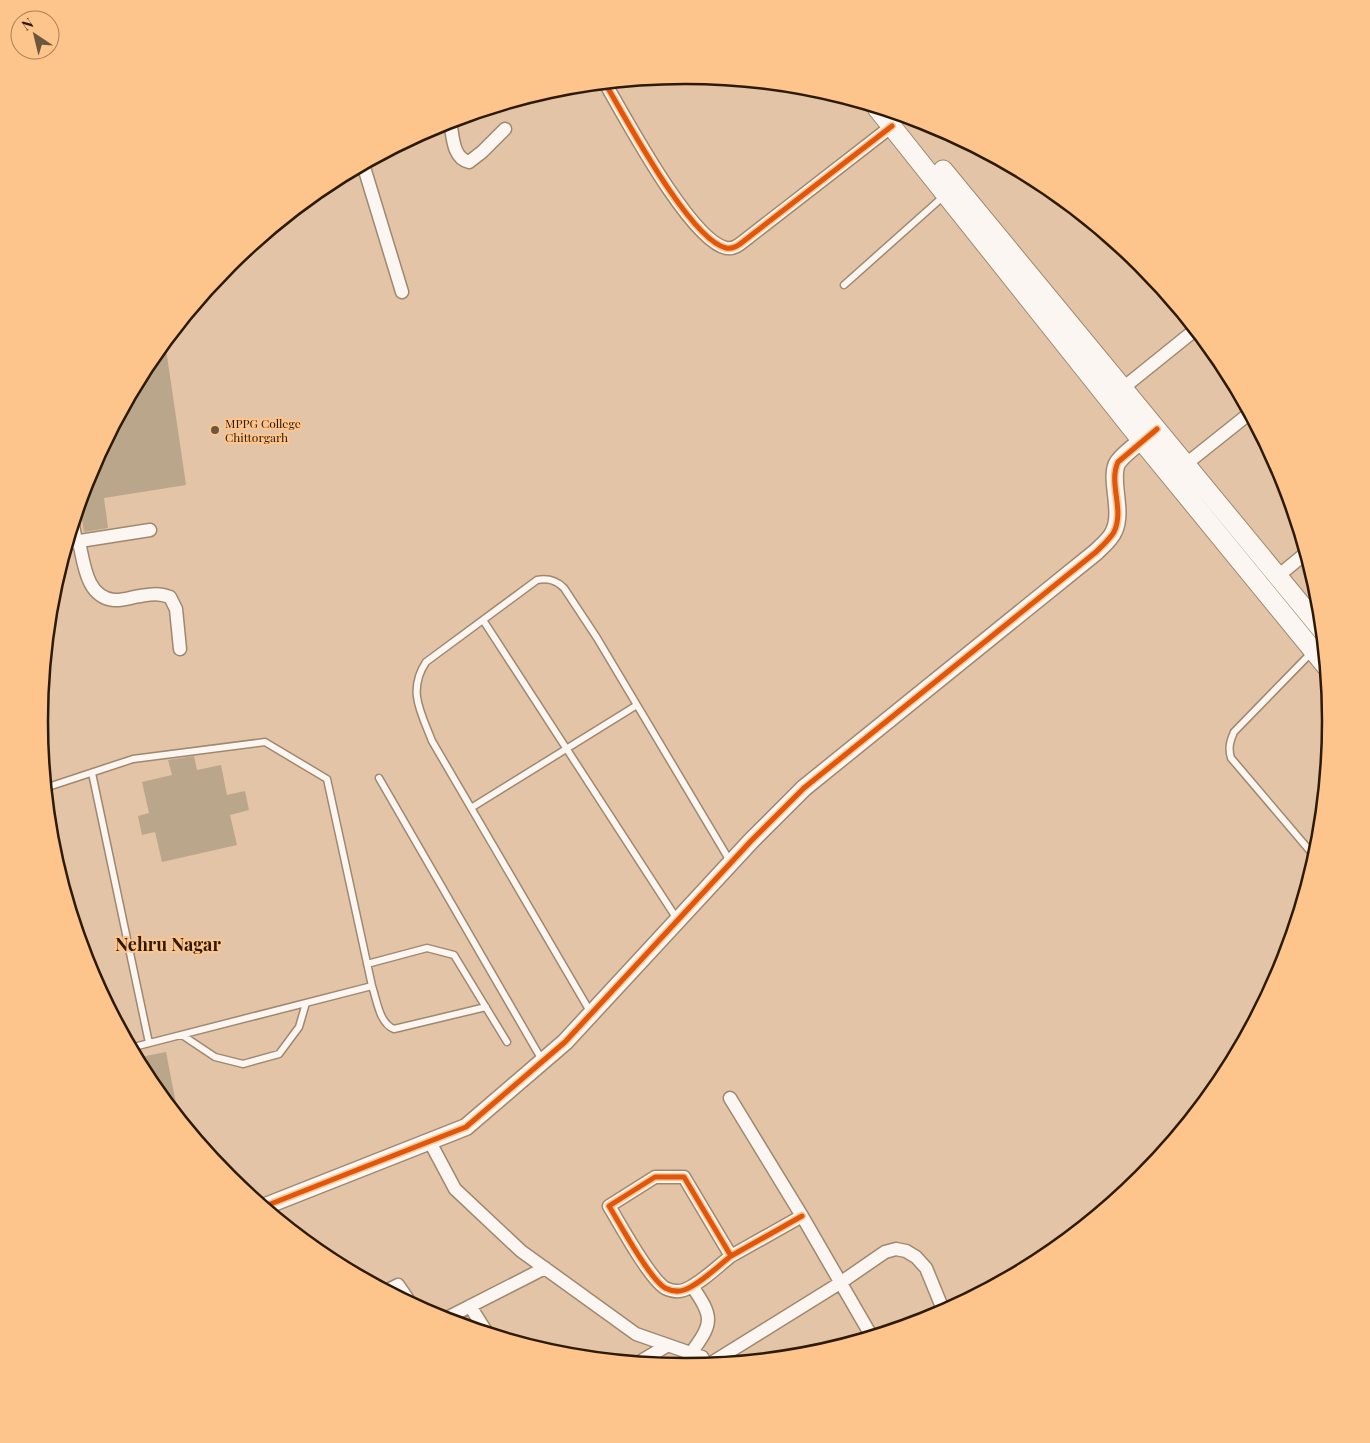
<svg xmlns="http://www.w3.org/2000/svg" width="1370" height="1443" viewBox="0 0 1370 1443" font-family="'Playfair Display',serif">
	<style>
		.building { fill: #baa68a }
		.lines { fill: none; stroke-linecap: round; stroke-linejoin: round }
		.service-casing { stroke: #9f886f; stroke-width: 9 }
		.minor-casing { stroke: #9f886f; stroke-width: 15 }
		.tertiary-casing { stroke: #9f886f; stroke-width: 19 }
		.secondary-casing { stroke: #9f886f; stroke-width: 21 }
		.service { stroke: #fbf6f2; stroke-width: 6 }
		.minor { stroke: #fbf6f2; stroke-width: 12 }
		.tertiary { stroke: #fbf6f2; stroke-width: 16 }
		.secondary { stroke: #fbf6f2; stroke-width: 19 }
		.cycleway-casing { stroke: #fdc48c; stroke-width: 8 }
		.cycleway { stroke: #df560c; stroke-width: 5 }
		.poi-dot { fill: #6d563c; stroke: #fdc48c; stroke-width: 2 }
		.labels { text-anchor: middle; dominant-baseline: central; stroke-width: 4; stroke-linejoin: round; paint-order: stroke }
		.poi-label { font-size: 12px; fill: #2e1a03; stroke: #fdc48c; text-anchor: start }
		.district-label { font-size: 18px; font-weight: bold; fill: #2e1a03; stroke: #fdc48c }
		.rim { fill: none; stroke: #2e1a03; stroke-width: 2.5 }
	</style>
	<rect width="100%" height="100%" fill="#e3c4a6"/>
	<path class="building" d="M165,342L186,485L104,498L108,528L84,532L79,502L88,474L148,362Z
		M194,756L197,770L221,765L227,795L245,791L249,810L230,815L237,845L162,862L155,832L142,835L138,816L149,813L142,782L172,775L168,760Z
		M166,1052L179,1119L148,1080L136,1058Z"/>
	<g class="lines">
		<g class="service-casing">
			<path id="service" d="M844,285L945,195
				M75,518L79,542
				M483,620L677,919
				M1311,653L1234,732C1230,741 1228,748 1231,758L1316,858
				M92,773L149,1043
				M379,778L542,1060
				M45,788L133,759L265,742L327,779L372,986L130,1048
				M471,808L637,705
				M367,964L427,948L454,955L507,1042
				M372,986C377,1000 379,1023 394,1029L486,1007
				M591,1013L432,741C421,712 407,691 426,662L537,580C548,578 556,580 564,588L597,638L730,861
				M182,1035L215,1057L243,1064L279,1054L299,1027L306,1003"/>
		</g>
		<g class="minor-casing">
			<path id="minor" d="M605,83C625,117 690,240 726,248C731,249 736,247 740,244L892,126
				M450,121C453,135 452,158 469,162L482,152L505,129
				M363,164L402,292
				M1123,388L1195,330
				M1186,464L1250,413
				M79,542C84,563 86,597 114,600C122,601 132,597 140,596C153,594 158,593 170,597L176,609L180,649
				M67,543L150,530
				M1278,576L1306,553
				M730,1098L802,1216L872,1337
				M430,1142L455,1189L521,1251L636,1334L702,1357L707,1366
				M731,1256C718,1266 699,1285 684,1290C678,1292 671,1291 665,1288C649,1278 620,1224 609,1206L655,1177H684L731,1256L802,1216
				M386,1291L398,1285L411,1304
				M470,1306L487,1333
				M443,1320L545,1268
				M691,1353C714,1322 713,1317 692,1286
				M638,1363L668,1345
				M708,1365L840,1283L885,1252L896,1249L906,1251L916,1257L926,1268L944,1312"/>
		</g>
		<g class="tertiary-casing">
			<path id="tertiary" d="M263,1207L466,1127L565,1042L751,841L804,788L1096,552C1102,546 1111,539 1114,531C1124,510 1108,477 1118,462C1126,451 1141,442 1151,433"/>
		</g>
		<g class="secondary-casing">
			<path id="secondary" d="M877,108L1142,441L1326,666
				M943,170L1322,630"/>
		</g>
		<use href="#service" class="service"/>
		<use href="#minor" class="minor"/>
		<use href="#tertiary" class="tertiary"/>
		<use href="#secondary" class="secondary"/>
		<g class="cycleway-casing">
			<path id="cycleway" d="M605,83C625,117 690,240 726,248C731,249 736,247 740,244L892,126
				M263,1207L466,1127L565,1042L751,841L804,788L1096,552C1102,546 1110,539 1114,532C1125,509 1108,484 1118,462L1157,429
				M731,1256C718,1266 699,1285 684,1290C678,1292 671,1291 665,1288C649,1278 620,1224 609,1206L655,1177H684L731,1256L802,1216"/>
		</g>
		<use href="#cycleway" class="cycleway"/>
	</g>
	<circle class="poi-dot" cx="215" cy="430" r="5"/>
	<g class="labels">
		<g class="poi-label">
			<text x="225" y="423">MPPG College<tspan x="225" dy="14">Chittorgarh</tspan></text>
		</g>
		<g class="district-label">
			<text x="168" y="944">Nehru Nagar</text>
		</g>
	</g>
	<path d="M0 0H1370V1443H0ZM48 721a637 637 0 1 1 1274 0a637 637 0 1 1-1274 0Z" fill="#fdc48c" fill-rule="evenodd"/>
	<path class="rim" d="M48 721a637 637 0 1 1 1274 0a637 637 0 1 1-1274 0Z"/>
	<g transform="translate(35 35) rotate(325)"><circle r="24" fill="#fdc48c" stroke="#aa8055"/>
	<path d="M0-4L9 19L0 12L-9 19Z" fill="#6d563c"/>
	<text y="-8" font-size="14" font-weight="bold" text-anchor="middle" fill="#2e1a03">N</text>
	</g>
</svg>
